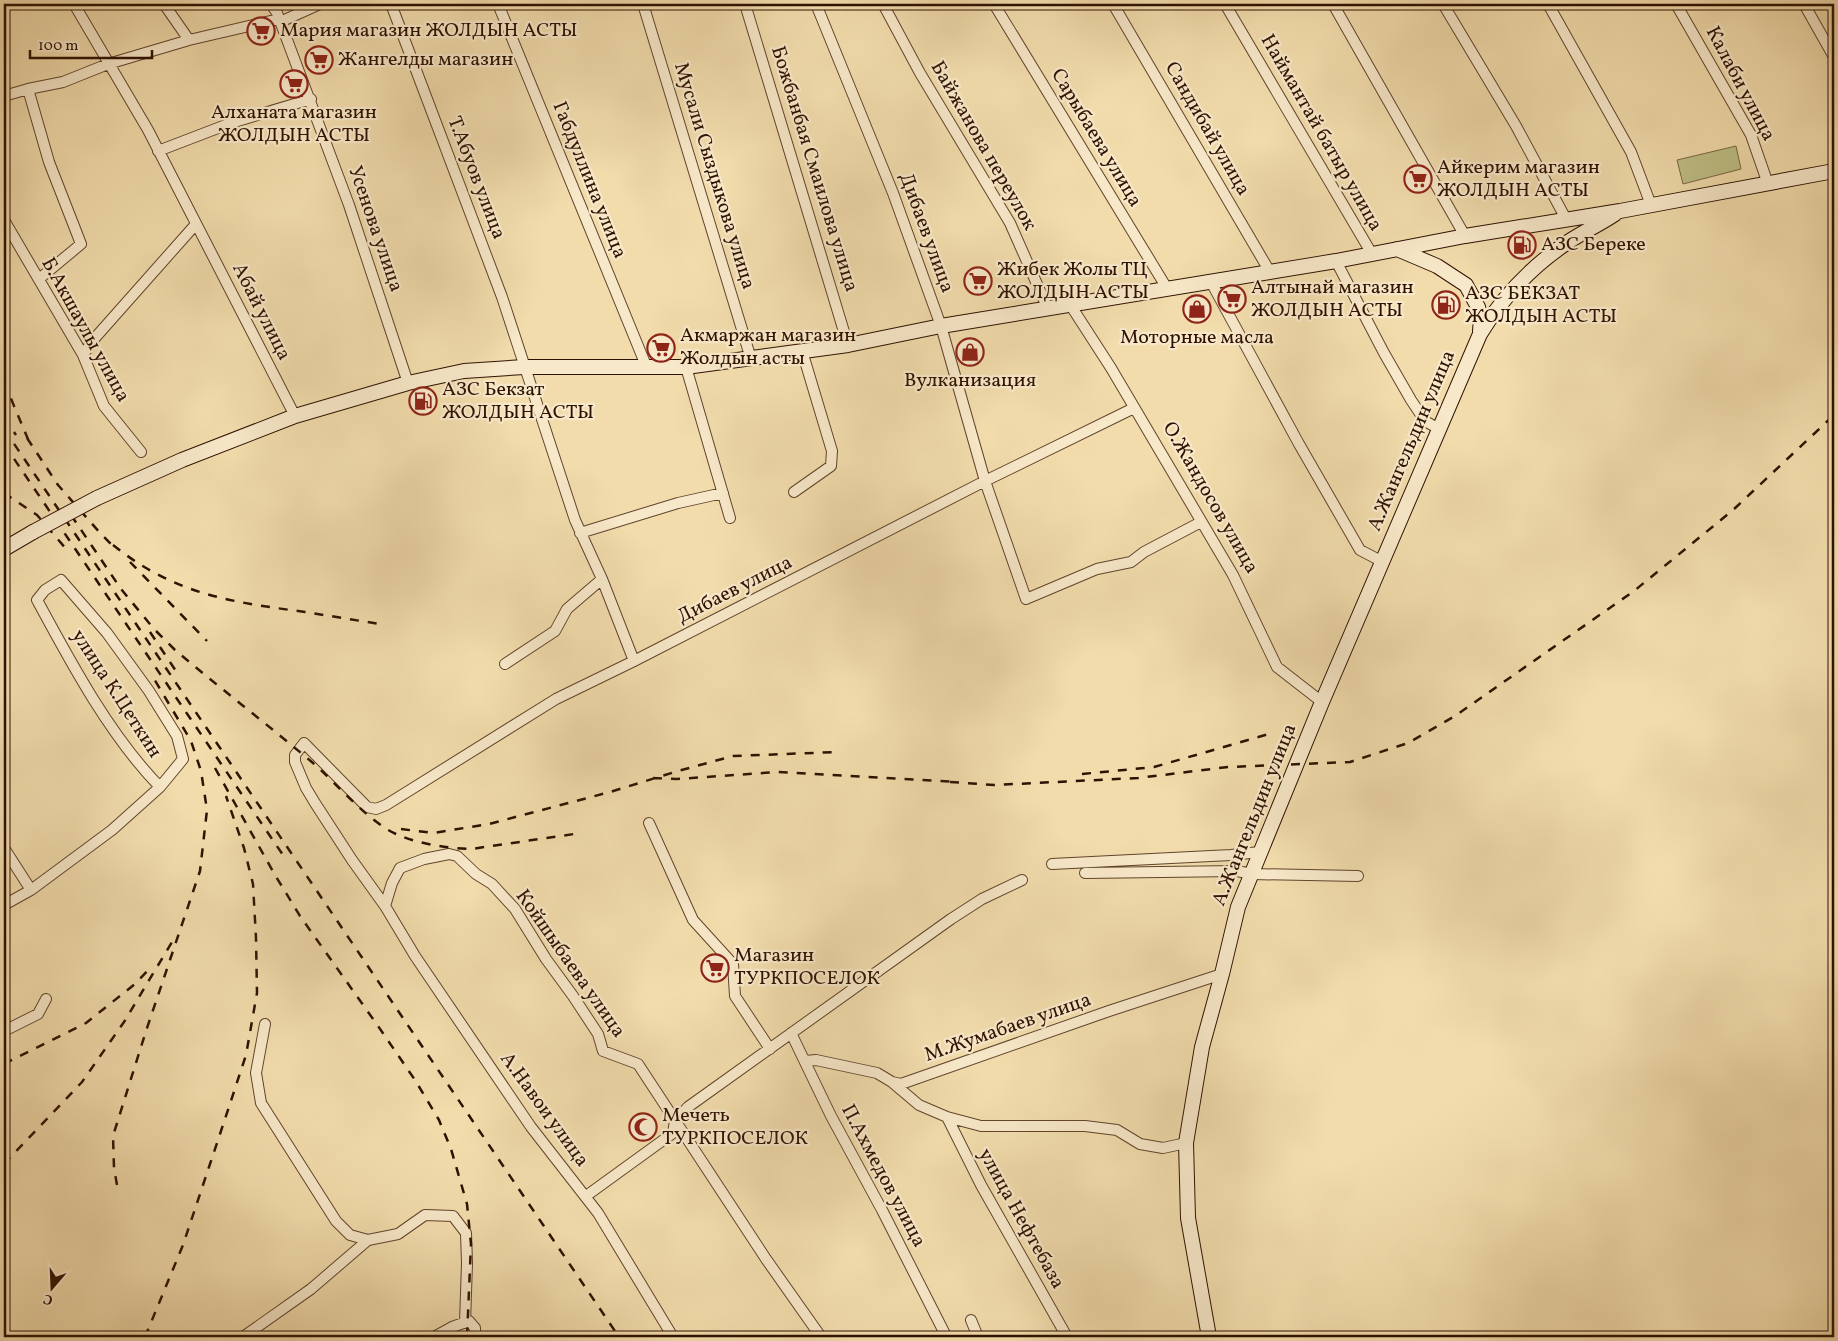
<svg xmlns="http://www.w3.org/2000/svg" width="1838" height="1341" viewBox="0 0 1838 1341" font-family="Vollkorn,serif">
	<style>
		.green { fill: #bfbf86; stroke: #776844 }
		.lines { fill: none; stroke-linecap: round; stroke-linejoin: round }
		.street-casing { stroke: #60442c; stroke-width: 12 }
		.secondary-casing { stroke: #2f1101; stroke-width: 16 }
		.street { stroke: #f7e8c9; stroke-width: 10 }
		.secondary { stroke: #f7e8c9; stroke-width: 14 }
		.rail { stroke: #2f1101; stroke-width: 2.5; stroke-dasharray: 9 9; stroke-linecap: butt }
		.secondary-bridge-casing { stroke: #2f1101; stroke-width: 16; stroke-linecap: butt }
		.secondary-bridge { stroke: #f7e8c9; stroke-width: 14 }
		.labels { text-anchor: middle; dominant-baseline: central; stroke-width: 4.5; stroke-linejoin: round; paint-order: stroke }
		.poi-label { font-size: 20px; fill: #2f1101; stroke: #f7e8c9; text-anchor: start }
		.street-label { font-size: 20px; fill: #2f1101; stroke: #f7e8c9 }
	</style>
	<rect width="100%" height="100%" fill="#f2dcac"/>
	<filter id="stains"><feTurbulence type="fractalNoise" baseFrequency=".004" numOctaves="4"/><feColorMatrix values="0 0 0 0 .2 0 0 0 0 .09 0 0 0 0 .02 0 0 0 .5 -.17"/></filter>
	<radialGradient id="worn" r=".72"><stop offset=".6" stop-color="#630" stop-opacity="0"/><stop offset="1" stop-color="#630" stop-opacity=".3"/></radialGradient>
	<path class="green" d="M1736,146L1741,169L1683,184L1677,160Z"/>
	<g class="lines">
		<g class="street-casing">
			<path id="street" d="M74,4L148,130L295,416
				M164,4L189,40
				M271,4L277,13L349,205L408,383
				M391,4L502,297L575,520L602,579L634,661
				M498,4L647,368
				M643,4L751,359
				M745,4L848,345
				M816,4L893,193L941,326L985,481L1026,599L1097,569L1131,562L1144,552L1201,522
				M883,4L920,73L1010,223L1048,309
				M994,4L1168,290
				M1113,4L1270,272
				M1225,4L1372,254
				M1333,4L1465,236
				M1443,4L1516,126L1566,219
				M1548,4L1631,152L1651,205
				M1676,4L1751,135L1768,184
				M1804,4L1834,57
				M280,22L320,4
				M28,89L49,162L81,244L39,279
				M4,96L28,89L63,82L108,64L189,40L279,19
				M158,151L231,123L311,99
				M4,220L83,355L104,406L141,452
				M1336,261L1384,353L1411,400L1425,421L1439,429
				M1211,282L1299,444L1360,550L1383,562
				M1071,306L1111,368L1233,575L1277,667L1322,702
				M83,355L94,339L196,224
				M686,367L730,518
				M794,492L831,466L832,451L802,351
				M580,533L678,503L723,493
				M505,664L555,631L567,609L602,579
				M649,823L693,920L733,964L735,996L770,1049
				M4,848L31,890
				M1052,864L1231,855L1260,852
				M1085,873L1237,871L1252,874L1358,876
				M4,905L31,890L112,830L160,787L183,759L177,736L149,691L107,633L61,580L45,590L37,600C71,663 110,736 160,787
				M385,906L392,883L400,868L424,859L449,854L457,856L476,874L492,884L515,909L546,959L573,996L598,1034L603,1051L638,1064L766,1259L821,1337
				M265,1024L256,1073L261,1103L336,1221L350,1235L368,1240L398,1234L425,1215L453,1216L466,1233L467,1263L465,1323
				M4,1031L38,1014L46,999
				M791,1033L831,1116L882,1210L945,1334
				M805,1061L816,1060L877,1073L892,1082L901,1084L1109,1011L1222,974
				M893,1083L919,1105L947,1117L981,1126H1085L1117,1130L1140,1144L1163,1148L1186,1143
				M947,1117L981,1185L1067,1337
				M586,1196L673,1133L675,1121L688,1107L951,919L982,899L1022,880
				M971,1320L978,1337
				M243,1337L311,1289L368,1240
				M434,1337L452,1327L469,1321L475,1328V1337
				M673,1337L598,1213L531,1127L415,956L385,906L352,860L315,803L306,788L295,762V755L304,743L367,807L376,809L386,805L556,699L634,661L985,481L1134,408"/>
		</g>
		<g class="secondary-casing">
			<path id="secondary" d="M1397,249L1437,266L1466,285L1478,307L1481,318L1480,331
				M97,498L182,460L295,416L408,383L464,371L524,367H686L848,345L941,326L1336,261L1465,236L1620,211L1834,171
				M4,549L33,532
				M1209,1337L1188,1218L1186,1143L1202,1047L1222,974L1238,907L1322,702L1480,334C1502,298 1532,266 1568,242C1583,232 1600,224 1615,214"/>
		</g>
		<use href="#street" class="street"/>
		<use href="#secondary" class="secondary"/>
		<path class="rail" d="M4,382L30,444
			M4,417L16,435
			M4,429L619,1337
			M27,438L58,485L101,534L117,550
			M4,444L285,858
			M4,493L37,515L67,550
			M71,515L121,589L154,629L175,650C220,688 268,725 313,763C337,784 369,822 396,834C418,844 447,848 471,849L574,834
			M113,545C127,556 141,566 157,574C203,599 254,605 305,612C330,616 355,620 380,624
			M130,562L207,641
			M150,632L176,671
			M215,768L275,875L300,916L378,1026L415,1080L439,1120L451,1149L467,1204L471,1244L467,1337
			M1082,774L1154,767L1269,734
			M653,778L677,779L777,772L957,782
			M950,782L994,785L1138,778L1228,767L1350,762L1408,743L1455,716L1634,591L1733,510L1834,415
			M401,829L433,833L489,824L610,792L678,771L733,756L837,752
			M4,1064L86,1023L135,984L152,966
			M4,1164L82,1082L124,1022L172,942
			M117,1185L114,1168L113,1136L146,1031L200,871L207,810L201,771L191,741L153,677
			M145,1337L183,1245L225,1119L246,1055L257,993L256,938L253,884L244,848L226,796"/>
		<g class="secondary-bridge-casing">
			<path id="secondary-bridge" d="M33,532L97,498"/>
		</g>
		<use href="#secondary-bridge" class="secondary-bridge"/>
	</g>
	<defs>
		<g id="supermarket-ring" transform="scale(1.4375)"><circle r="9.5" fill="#f7e8c9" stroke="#8f2418" stroke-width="1.5"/><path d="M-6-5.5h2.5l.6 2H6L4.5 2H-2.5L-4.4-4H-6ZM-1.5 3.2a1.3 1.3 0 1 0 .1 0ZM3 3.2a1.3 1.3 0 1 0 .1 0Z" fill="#8f2418"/></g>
		<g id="fuel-ring" transform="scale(1.4375)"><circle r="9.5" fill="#f7e8c9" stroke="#8f2418" stroke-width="1.5"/><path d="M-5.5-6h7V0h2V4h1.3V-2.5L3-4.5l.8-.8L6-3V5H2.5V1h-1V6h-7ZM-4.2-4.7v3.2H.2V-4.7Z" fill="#8f2418"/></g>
		<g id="shop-ring" transform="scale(1.4375)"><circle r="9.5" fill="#f7e8c9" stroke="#8f2418" stroke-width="1.5"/><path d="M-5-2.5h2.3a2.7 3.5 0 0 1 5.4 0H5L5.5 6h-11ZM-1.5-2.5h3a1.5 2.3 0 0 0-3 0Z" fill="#8f2418"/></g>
		<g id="mosque-ring" transform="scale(1.4375)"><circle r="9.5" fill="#f7e8c9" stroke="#8f2418" stroke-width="1.5"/><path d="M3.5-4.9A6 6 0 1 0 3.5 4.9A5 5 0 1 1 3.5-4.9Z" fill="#8f2418"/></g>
	</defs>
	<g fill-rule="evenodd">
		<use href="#supermarket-ring" x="261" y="31"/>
		<use href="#supermarket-ring" x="319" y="60"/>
		<use href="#supermarket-ring" x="294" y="84"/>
		<use href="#supermarket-ring" x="1418" y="179"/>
		<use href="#fuel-ring" x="1522" y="245"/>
		<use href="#supermarket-ring" x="978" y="281"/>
		<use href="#supermarket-ring" x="1232" y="299"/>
		<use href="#fuel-ring" x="1446" y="305"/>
		<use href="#shop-ring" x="1197" y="309"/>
		<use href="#supermarket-ring" x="661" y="348"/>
		<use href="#shop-ring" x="970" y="352"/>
		<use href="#fuel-ring" x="423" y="401"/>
		<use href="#supermarket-ring" x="715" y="968"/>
		<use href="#mosque-ring" x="643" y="1127"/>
	</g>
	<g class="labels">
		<g class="poi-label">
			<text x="280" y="31">Мария магазин ЖОЛДЫН АСТЫ</text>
			<text x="338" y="60">Жангелды магазин</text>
			<text x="294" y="113" text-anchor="middle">Алханата магазин<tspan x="294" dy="23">ЖОЛДЫН АСТЫ</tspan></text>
			<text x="1437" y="168">Айкерим магазин<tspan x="1437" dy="23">ЖОЛДЫН АСТЫ</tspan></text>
			<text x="1541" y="245">АЗС Береке</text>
			<text x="997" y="270">Жибек Жолы ТЦ<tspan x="997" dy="23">ЖОЛДЫН АСТЫ</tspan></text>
			<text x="1251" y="288">Алтынай магазин<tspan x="1251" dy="23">ЖОЛДЫН АСТЫ</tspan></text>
			<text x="1465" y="294">АЗС БЕКЗАТ<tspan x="1465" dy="23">ЖОЛДЫН АСТЫ</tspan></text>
			<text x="680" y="336">Акмаржан магазин<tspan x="680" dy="23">Жолдын асты</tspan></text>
			<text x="1197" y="338" text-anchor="middle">Моторные масла</text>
			<text x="970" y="381" text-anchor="middle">Вулканизация</text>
			<text x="442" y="390">АЗС Бекзат<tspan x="442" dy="23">ЖОЛДЫН АСТЫ</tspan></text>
			<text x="734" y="956">Магазин<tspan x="734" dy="23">ТУРКПОСЕЛОК</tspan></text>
			<text x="662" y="1116">Мечеть<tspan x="662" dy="23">ТУРКПОСЕЛОК</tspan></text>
		</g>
		<g class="street-label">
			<text transform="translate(1740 84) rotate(62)">Калаби улица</text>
			<text transform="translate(1207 129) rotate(60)">Сандибай улица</text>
			<text transform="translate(1321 133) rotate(60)">Наймантай батыр улица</text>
			<text transform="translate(1096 138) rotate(59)">Сарыбаева улица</text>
			<text transform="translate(983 146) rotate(60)">Байжанова переулок</text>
			<text transform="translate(814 169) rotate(73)">Божбанбая Смаилова улица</text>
			<text transform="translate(714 176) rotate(73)">Мусали Сыздыкова улица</text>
			<text transform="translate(476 178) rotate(69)">Т.Абуов улица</text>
			<text transform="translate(589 180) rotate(68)">Габдуллина улица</text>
			<text transform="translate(375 229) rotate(71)">Усенова улица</text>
			<text transform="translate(926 233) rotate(70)">Дибаев улица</text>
			<text transform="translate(261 312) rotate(63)">Абай улица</text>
			<text transform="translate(85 330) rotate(61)">Б.Акшаулы улица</text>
			<text transform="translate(1412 441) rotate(-67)">А.Жангельдин улица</text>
			<text transform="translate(1210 498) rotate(60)">О.Жандосов улица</text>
			<text transform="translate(735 590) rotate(-27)">Дибаев улица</text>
			<text transform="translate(116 694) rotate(57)">улица К.Цеткин</text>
			<text transform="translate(1255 815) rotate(-68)">А.Жангельдин улица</text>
			<text transform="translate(570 964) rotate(55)">Койшыбаева улица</text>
			<text transform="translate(1008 1028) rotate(-19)">М.Жумабаев улица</text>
			<text transform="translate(544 1110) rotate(54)">А.Навои улица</text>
			<text transform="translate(883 1176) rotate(62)">П.Ахмедов улица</text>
			<text transform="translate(1021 1219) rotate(61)">улица Нефтебаза</text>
		</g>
	</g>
	<rect width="1838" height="1341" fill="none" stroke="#f2dcac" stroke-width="20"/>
	<rect x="5" y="5" width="1828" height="1331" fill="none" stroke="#2f1101" stroke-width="2.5"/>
	<rect x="10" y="10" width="1818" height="1321" fill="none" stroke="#2f1101"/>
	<g transform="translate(52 1288) rotate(199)" stroke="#f7e8c9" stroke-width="4" paint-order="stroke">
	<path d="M0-4L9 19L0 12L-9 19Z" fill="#2f1101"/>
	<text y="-8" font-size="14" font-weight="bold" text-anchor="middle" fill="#2f1101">С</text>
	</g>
	<path d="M30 50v8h122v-8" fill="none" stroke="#2f1101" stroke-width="2.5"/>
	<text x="38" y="50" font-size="15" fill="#2f1101" stroke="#f7e8c9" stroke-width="4" paint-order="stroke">100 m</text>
	<rect width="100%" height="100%" filter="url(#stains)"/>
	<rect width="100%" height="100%" fill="url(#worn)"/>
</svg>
